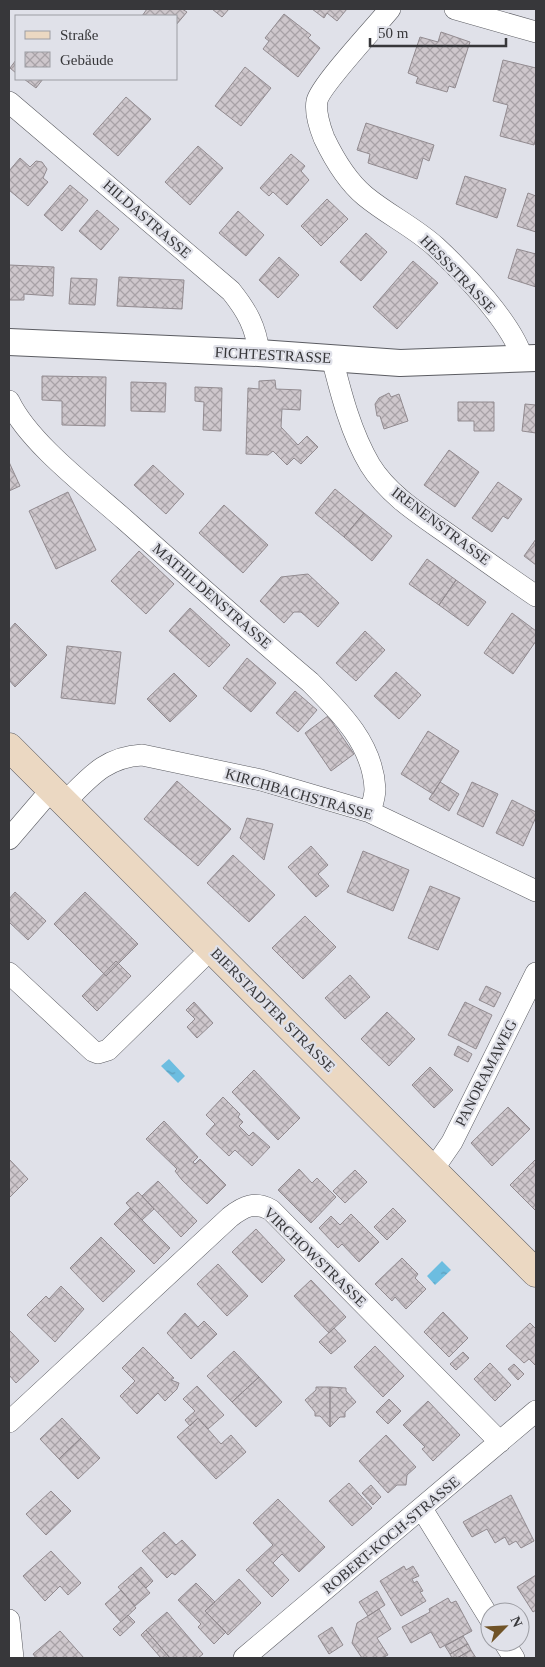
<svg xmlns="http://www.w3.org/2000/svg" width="545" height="1667" viewBox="0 0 545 1667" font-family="Georgia,serif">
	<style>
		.water { fill: url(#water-ripples) }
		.building { fill: url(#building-cross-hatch); stroke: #928b90 }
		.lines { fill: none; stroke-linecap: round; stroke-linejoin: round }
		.minor-casing { stroke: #5b5c62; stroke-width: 22 }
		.tertiary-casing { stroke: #5b5c62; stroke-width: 28 }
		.secondary-casing { stroke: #5b5c62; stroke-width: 29 }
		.minor { stroke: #fff; stroke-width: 21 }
		.tertiary { stroke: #fff; stroke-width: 26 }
		.secondary { stroke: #ebd8c2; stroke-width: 28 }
		.labels { text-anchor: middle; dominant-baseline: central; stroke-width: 4.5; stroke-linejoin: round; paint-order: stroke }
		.street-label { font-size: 15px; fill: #37373a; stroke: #e0e1e9 }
	</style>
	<defs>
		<pattern id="water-ripples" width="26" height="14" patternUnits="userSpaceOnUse" patternTransform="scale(1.25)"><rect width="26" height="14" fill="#6cbde0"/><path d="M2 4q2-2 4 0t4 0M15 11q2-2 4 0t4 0" fill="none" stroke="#5a9ab7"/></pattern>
		<pattern id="building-cross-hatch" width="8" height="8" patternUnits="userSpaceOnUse" patternTransform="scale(1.25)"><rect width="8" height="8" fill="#cec7cc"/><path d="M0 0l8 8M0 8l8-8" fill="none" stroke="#a8a2a7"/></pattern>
	</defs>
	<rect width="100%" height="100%" fill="#e0e1e9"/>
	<path class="water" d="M169,1059L185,1076L178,1083L161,1066Z
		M442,1261L451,1270L435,1285L427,1276Z"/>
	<path class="building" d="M147,9H182L187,12L176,25V16H142Z
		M212,9H229L222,17Z
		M312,9H347L337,21L327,13L324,18Z
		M284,14L311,35L308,38L320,48L298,77L263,49L269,41L265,38Z
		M441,32L470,42L455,88L449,86L447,92L416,83L418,77L408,73L420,37L438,42Z
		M16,60V73L10,68Z
		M503,60L536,68V137L534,145L500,136L508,105L493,101Z
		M245,67L271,88L241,126L215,106Z
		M24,79H43L36,88Z
		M126,97L151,119L118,156L93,134Z
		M366,123L434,145L429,161L423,158L417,179L368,163L370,154L357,150Z
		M198,146L223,168L190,205L165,182Z
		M291,154L305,166L301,171L309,180L287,205L273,192L269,196L260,188Z
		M20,158L30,167L36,161L42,162L47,169L43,178L48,182L28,206L9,190V171Z
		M465,176L506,189L497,218L456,204Z
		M70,185L88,200L62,231L44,215Z
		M528,193L536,196V232L517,226Z
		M327,199L348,219L321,246L301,226Z
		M97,210L119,229L101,250L79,231Z
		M238,211L264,235L246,256L219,233Z
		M366,233L387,252L361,281L340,262Z
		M517,249L536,254V287L508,278Z
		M279,257L299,275L278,298L259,280Z
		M413,261L438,283L397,329L373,307Z
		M9,265L54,267L53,296L24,294V300H9Z
		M119,277L184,280L182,309L117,306Z
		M71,278L97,279L95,305L69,304Z
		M42,376L106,377L105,426L62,425V401L42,400Z
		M275,380L276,389L301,390L300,410L282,409L281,427L298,445L307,436L318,447L301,464L294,458L287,465L273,451L268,455L246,454L248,388L259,389V381Z
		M131,382L166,383L165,412L131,411Z
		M195,387L222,388L221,431L203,430L204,402L195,401Z
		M389,393L391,397L399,394L408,421L384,429L380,416H377L375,404L379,398Z
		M458,402H494V431H474V421H458Z
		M525,404L536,405V433L522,431Z
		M449,450L479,472L455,507L424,485Z
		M9,462L20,486L9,491Z
		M153,465L184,494L166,514L134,485Z
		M498,482L522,499L508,519L503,516L492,532L472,518Z
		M335,489L364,513L344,537L315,513Z
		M68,492L96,550L56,569L29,511Z
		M224,505L268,545L243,573L199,533Z
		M364,513L392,536L372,561L344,537Z
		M536,539V565L524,556Z
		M139,551L174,584L146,614L111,581Z
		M427,559L456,580L439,605L409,584Z
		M308,574L339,603L318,627L301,612H294L284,623L260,601L281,577Z
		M456,580L486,602L468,626L439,605Z
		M190,608L230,645L209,667L169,631Z
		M512,613L536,631V641L513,674L484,653Z
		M15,623L47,655L15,687L9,680V630Z
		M365,631L385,650L356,681L336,663Z
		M67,646L121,652L115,704L61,698Z
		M247,658L276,683L251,712L223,688Z
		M396,672L421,695L399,719L374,696Z
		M174,673L197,696L170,722L147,699Z
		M295,691L317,710L298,732L276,713Z
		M328,716L354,754L331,771L305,733Z
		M428,731L459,751L433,794L401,774Z
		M177,781L231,829L198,866L144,819Z
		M440,782L459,794L449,811L429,799Z
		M472,782L498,794L483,827L457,814Z
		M512,800L536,812V817L523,846L496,833Z
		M247,818L273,824L264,860L240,838Z
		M311,846L328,865L318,874L329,886L316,897L288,867Z
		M363,851L409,870L393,911L347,892Z
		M233,855L275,895L249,922L207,883Z
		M430,886L460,898L438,950L408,938Z
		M15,892L46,921L28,940L9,922V899Z
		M85,892L138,944L106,976L54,924Z
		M305,916L336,947L303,979L272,948Z
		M116,961L131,976L97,1011L82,996Z
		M350,975L370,997L345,1019L325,998Z
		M486,986L501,993L494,1007L479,1000Z
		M194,1002L213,1023L197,1038L187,1027L195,1019L186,1010Z
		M465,1002L492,1015L476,1049L448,1035Z
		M387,1012L415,1039L389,1066L361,1039Z
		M458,1046L472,1054L468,1062L454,1055Z
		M430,1067L453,1090L434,1108L412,1085Z
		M254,1070L300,1118L278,1140L232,1092Z
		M223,1097L240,1114L238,1117L243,1122L239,1126L249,1136L253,1132L270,1147L252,1166L235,1150L229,1156L206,1134L215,1124L206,1115Z
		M508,1107L530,1129L492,1166L471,1143Z
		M164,1121L198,1157L193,1162L195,1164L200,1159L226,1185L207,1204L182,1180L175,1171L177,1169L146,1139Z
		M9,1159L28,1179L9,1198Z
		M536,1159V1210H535L510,1185Z
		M299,1169L312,1183L317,1178L336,1197L311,1223L278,1190Z
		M355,1170L367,1182L345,1203L333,1191Z
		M158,1181L197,1221L181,1237L142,1196Z
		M138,1192L154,1209L142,1220L126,1203Z
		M130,1208L170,1248L154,1264L114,1224Z
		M393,1208L406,1221L387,1240L374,1227Z
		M351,1214L379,1242L359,1262L342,1244L338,1248L319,1228L331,1216L340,1225Z
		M256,1229L285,1260L262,1283L232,1252Z
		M101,1237L135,1271L103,1302L70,1268Z
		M402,1258L418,1274L415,1278L426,1289L406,1309L395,1297L392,1301L375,1284Z
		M218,1264L248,1296L227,1316L197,1284Z
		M311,1280L346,1317L329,1333L294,1296Z
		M61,1286L84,1309L55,1342L27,1315L46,1296L49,1299Z
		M443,1312L468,1338L449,1357L424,1332Z
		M185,1313L198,1327L204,1321L217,1334L191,1359L167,1333Z
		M530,1323L536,1329V1366L529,1359L524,1363L506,1346Z
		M334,1328L346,1341L331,1354L319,1342Z
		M9,1330L39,1361L16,1383L9,1375Z
		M375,1346L404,1376L383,1397L354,1367Z
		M143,1347L174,1378L171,1380L179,1383L177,1389L165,1401L158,1393L137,1414L120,1396L135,1381L122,1368Z
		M234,1351L259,1377L232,1402L207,1376Z
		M463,1352L469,1358L456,1370L450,1364Z
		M490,1363L511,1385L495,1401L474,1379Z
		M514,1364L524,1374L518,1380L508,1369Z
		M259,1377L282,1402L256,1427L232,1402Z
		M197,1386L224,1415L208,1429L198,1418L190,1426L185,1420L195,1411L183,1399Z
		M316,1387H330V1427L320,1416H315V1412L305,1400L316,1390Z
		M330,1387L346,1388V1391L356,1402L345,1412V1417H340L330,1427Z
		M389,1399L401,1411L388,1424L376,1412Z
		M428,1401L460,1435L433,1461L422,1449L425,1447L403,1425Z
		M62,1418L81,1438L59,1459L40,1439Z
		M198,1418L221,1444L231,1435L246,1452L216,1479L177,1437Z
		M386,1435L416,1467L407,1475L406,1485H397L388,1493L359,1461Z
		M81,1438L100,1458L78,1479L59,1459Z
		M349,1483L372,1508L352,1526L329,1501Z
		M371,1485L381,1497L373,1505L362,1493Z
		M51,1491L71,1511L46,1535L26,1514Z
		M511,1495L534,1541L521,1548L516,1541L509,1545L505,1537L495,1543L487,1529L472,1537L463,1522Z
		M278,1499L325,1547L299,1572L282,1554L273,1563L289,1580L272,1597L246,1570L273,1545L253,1523Z
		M164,1532L176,1545L182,1540L196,1555L175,1575L172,1573L167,1578L142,1551Z
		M51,1551L81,1583L68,1595L60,1586L45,1601L23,1576Z
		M404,1566L406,1570L413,1566L419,1576L412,1579L414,1583L417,1581L423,1591L420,1592L426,1601L401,1616L380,1581Z
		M141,1567L153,1581L146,1588L133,1574Z
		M133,1574L150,1593L135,1606L118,1587Z
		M536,1575V1610L533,1612L517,1587Z
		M239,1579L261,1603L228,1635L205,1611Z
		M196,1583L215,1602L205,1611L226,1632L214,1644L198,1627L201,1624L178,1600Z
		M121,1590L136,1608L121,1622L105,1604Z
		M377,1591L385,1605L368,1616L359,1602Z
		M448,1598L451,1603L456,1601L472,1631L440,1648L431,1632L411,1643L402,1627L430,1612L429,1609Z
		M379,1609L391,1629L377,1638L388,1655L382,1658H362L352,1643L357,1623Z
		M167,1612L203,1654L198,1658H170L146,1630Z
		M128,1615L135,1622L120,1636L113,1629Z
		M332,1627L343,1645L329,1654L318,1636Z
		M146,1630L170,1658H161L141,1635Z
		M60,1631L84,1658H36L33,1654Z
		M463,1636L468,1644L450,1654L445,1646Z
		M468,1644L471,1650L457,1658H452L450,1654Z
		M471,1650L476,1658H457Z"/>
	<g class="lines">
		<g class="minor-casing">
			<path id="minor" d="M390,9C377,25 320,86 317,101C315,111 320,128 324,138C334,159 347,181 365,196C388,215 414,227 436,247C464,273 513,324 523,360
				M455,9L536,32
				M9,102L231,291C247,311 256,327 259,353
				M332,358C341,394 351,433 370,465C389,496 424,517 452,537C480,557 508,577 536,596
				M9,401C29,443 89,488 125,520C186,574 247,629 310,682C340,712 373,744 375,789C375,797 372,805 370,812
				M64,803C89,778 105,757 142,755L261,780L370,812L536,891
				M9,839L51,790
				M9,973L93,1051L98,1053L108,1050L211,949
				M432,1171L452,1142L536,973
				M9,1422L230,1217C244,1206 255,1201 271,1210L500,1442
				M422,1509L490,1619
				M9,1620L13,1658
				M504,1642L514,1658
				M244,1658L536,1411"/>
		</g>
		<g class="tertiary-casing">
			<path id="tertiary" d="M9,342L259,353L400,363L536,358"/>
		</g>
		<g class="secondary-casing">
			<path id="secondary" d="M9,747L536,1273"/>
		</g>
		<use href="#minor" class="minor"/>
		<use href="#tertiary" class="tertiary"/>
		<use href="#secondary" class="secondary"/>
	</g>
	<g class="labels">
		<g class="street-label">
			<text transform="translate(147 219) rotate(41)">HILDASTRASSE</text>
			<text transform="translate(458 274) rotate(46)">HESSSTRASSE</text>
			<text transform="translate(273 355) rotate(3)">FICHTESTRASSE</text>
			<text transform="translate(441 526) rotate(37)">IRENENSTRASSE</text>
			<text transform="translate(212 596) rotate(41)">MATHILDENSTRASSE</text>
			<text transform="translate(299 794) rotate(16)">KIRCHBACHSTRASSE</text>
			<text transform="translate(273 1010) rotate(45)">BIERSTADTER STRASSE</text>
			<text transform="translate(486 1073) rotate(-63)">PANORAMAWEG</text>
			<text transform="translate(315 1257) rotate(44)">VIRCHOWSTRASSE</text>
			<text transform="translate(391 1535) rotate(-40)">ROBERT-KOCH-STRASSE</text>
		</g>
	</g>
	<rect width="545" height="1667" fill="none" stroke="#37373a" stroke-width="20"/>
	<rect x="15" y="15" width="162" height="65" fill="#e0e1e9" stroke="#9c9da3"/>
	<rect x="25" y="31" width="25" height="8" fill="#ebd8c2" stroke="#9c9da3"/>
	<text x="60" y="40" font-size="15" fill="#37373a">Straße</text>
	<rect x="25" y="52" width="25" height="15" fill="url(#building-cross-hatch)" stroke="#9c9da3"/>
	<text x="60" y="65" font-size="15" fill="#37373a">Gebäude</text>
	<g transform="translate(505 1627) rotate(66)"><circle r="24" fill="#e0e1e9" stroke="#9c9da3"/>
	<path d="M0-4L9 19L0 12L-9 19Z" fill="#705327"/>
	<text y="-8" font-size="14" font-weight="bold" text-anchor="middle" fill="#37373a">N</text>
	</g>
	<path d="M370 38v8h136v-8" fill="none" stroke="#37373a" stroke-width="2.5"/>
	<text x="378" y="38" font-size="15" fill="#37373a" stroke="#e0e1e9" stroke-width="4" paint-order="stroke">50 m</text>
</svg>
